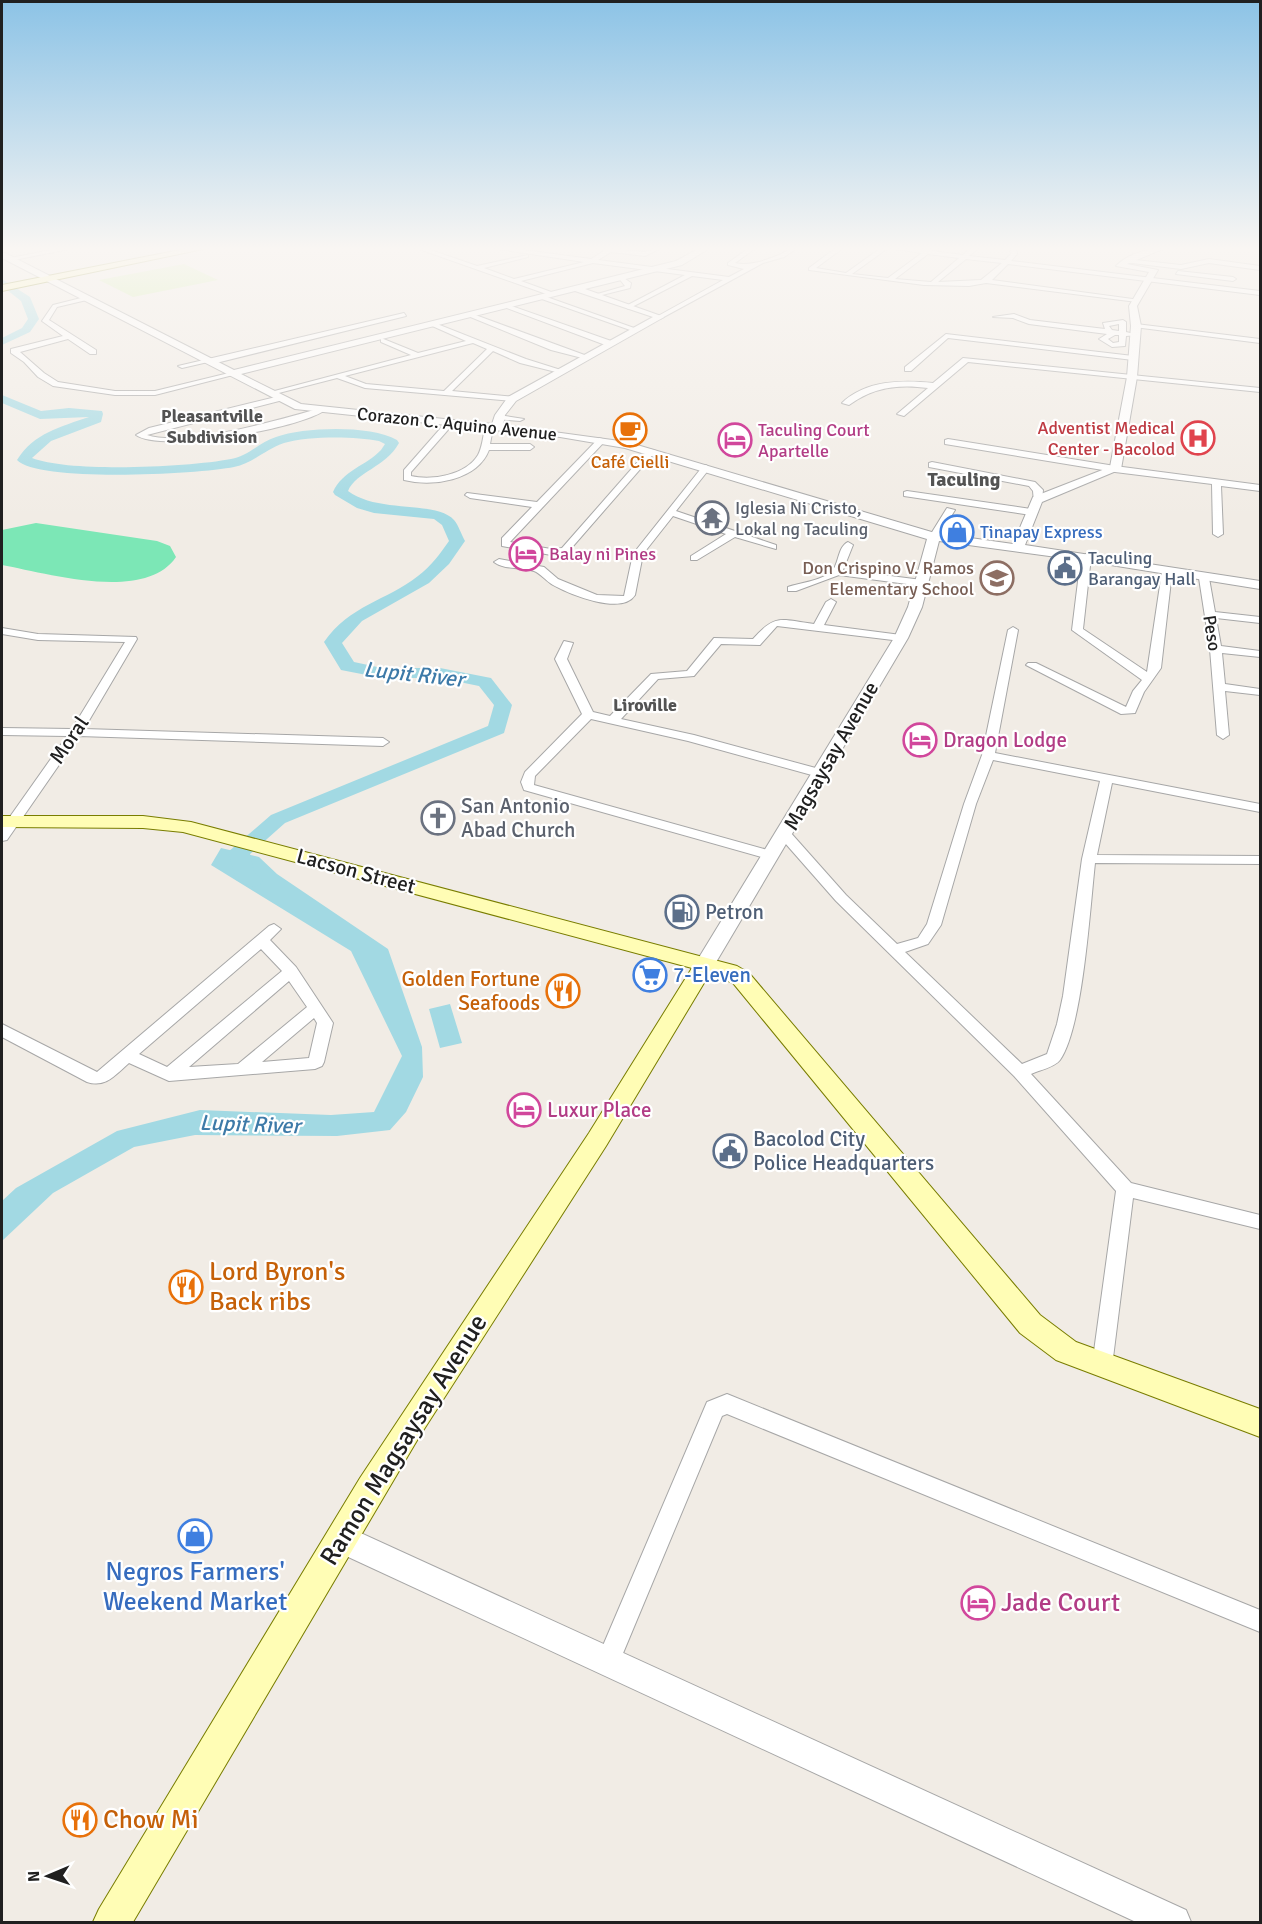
<svg xmlns="http://www.w3.org/2000/svg" width="1262" height="1924" viewBox="0 0 1262 1924" font-family="Signika,sans-serif">
	<style>
		.grass { fill: #d0f0a7 }
		.pitch { fill: #7ce7b6 }
		.water { fill: #a2d9e3 }
		.lines { fill: none; stroke-linecap: round; stroke-linejoin: round }
		.river { fill: #a2d9e3; fill-rule: evenodd }
		.minor-casing { stroke: #a7a7a7; stroke-width: 2 }
		.tertiary-casing { stroke: #a7a7a7; stroke-width: 2 }
		.secondary-casing { stroke: #797d00; stroke-width: 2 }
		.minor { fill: #fff; fill-rule: evenodd }
		.tertiary { fill: #fff; fill-rule: evenodd }
		.secondary { fill: #fffdb5; fill-rule: evenodd }
		.labels { text-anchor: middle; dominant-baseline: central; stroke-width: 4.5; stroke-linejoin: round; paint-order: stroke }
		.far-neighbourhood-label { font-size: 18px; font-weight: bold; fill: #535353; stroke: #fff }
		.far-street-label { font-size: 18px; fill: #202020; stroke: #fff }
		.far-health-label { font-size: 18px; fill: #be3a42; stroke: #fff; text-anchor: end }
		.far-hotel-label { font-size: 18px; fill: #b23c85; stroke: #fff; text-anchor: start }
		.far-food-label { font-size: 18px; fill: #c56008; stroke: #fff }
		.far-worship-label { font-size: 18px; fill: #5b616d; stroke: #fff; text-anchor: start }
		.far-shop-label { font-size: 18px; fill: #366cbe; stroke: #fff; text-anchor: start }
		.far-service-label { font-size: 18px; fill: #4e5e75; stroke: #fff; text-anchor: start }
		.far-education-label { font-size: 18px; fill: #785e54; stroke: #fff; text-anchor: end }
		.far-quarter-label { font-size: 20px; font-weight: bold; fill: #535353; stroke: #fff }
		.street-label { font-size: 21px; fill: #202020; stroke: #fff }
		.hotel-label { font-size: 21px; fill: #b23c85; stroke: #fff; text-anchor: start }
		.worship-label { font-size: 21px; fill: #5b616d; stroke: #fff; text-anchor: start }
		.service-label { font-size: 21px; fill: #4e5e75; stroke: #fff; text-anchor: start }
		.shop-label { font-size: 21px; fill: #366cbe; stroke: #fff; text-anchor: start }
		.food-label { font-size: 21px; fill: #c56008; stroke: #fff; text-anchor: end }
		.water-label { font-size: 22px; font-style: italic; fill: #3d7aa8; stroke: #fff }
		.near-food-label { font-size: 26px; fill: #c56008; stroke: #fff; text-anchor: start }
		.near-street-label { font-size: 26px; fill: #202020; stroke: #fff }
		.near-shop-label { font-size: 26px; fill: #366cbe; stroke: #fff }
		.near-hotel-label { font-size: 26px; fill: #b23c85; stroke: #fff; text-anchor: start }
	</style>
	<rect width="100%" height="100%" fill="#f1ece5"/>
	<path class="grass" d="M184,264L218,280L133,297L99,280Z"/>
	<path class="pitch" d="M36,523L157,541L170,546L176,557C145,603 46,573 2,565V530Z"/>
	<path class="water" d="M221,848L259,857L277,874L388,949L422,1047L423,1077L406,1112L390,1130L337,1136L195,1135L134,1147L53,1193L2,1241V1201L16,1188L117,1131L200,1110L331,1115L374,1112L402,1056L351,951L211,865Z
		M450,1004L462,1043L440,1048L429,1009Z"/>
	<g class="lines">
		<path class="river" d="M2,279L30,297L39,319L30,332L2,345V338L22,328L28,319L21,301L2,286Z
			M2,395L41,411L69,408L102,411L103,414L101,422L51,441L32,458C70,473 190,467 231,459C248,456 260,442 276,437C305,427 370,425 397,440L399,443C386,467 356,472 348,491C379,514 436,500 454,520C459,526 461,534 465,541L449,564L429,583L362,621L342,643L354,662L382,668H440L491,678L512,705L504,733L285,823L250,854L254,872L263,880L260,885L252,887L236,880L228,852L271,815L488,726L494,705L479,686L440,678H382L341,670L324,642C350,605 386,601 418,576C431,566 440,554 449,541L442,525L434,519L374,513L357,508L335,495L333,492C343,470 366,466 381,450L385,444L379,441C354,436 308,436 284,443C266,449 253,463 234,467C200,474 38,483 17,460C34,433 60,427 89,417L40,419L2,403Z"/>
		<g class="minor-casing">
			<path id="minor" d="M60,248H74L9,261L6,259Z
				M416,248H425L477,266L528,255V257L484,268L514,279L584,262L491,248H509L591,259L604,251L603,248L644,252L661,248L645,256L611,252L598,260L729,277L744,269L728,265V263L749,248H756L735,263C750,266 764,261 779,255C786,252 789,248 797,248L784,257L763,263L660,319L658,316L723,280L692,276L628,309L626,306L685,275L593,263L521,281L554,293L552,296Z
				M836,248H843L816,268L846,273L881,248H888L852,274L888,278L922,253L889,248L926,250L930,248L932,251L963,255L971,248H978L969,256L1005,260L1011,254L1010,248H1016L1017,254L1011,261L1260,291V295L1008,264L992,280L1140,300L1137,302L986,283L969,286L924,285L809,270V268ZM928,254L959,258L931,282L895,279ZM966,259L1002,263L981,280L938,282Z
				M1126,259L1181,265L1209,259L1260,266V270L1209,263L1181,269L1124,262Z
				M1178,271L1233,277L1236,279L1233,281L1176,274Z
				M617,276H621L631,283L630,288L594,297V295L625,286Z
				M541,295L637,329L638,330L633,331L539,298Z
				M89,296L91,299L57,307L49,320L96,350V354H90L68,339L20,352L44,373L58,382L115,391H155L233,372L237,374L155,395H115L53,386L38,377L24,362L11,353V349L63,336L42,321L53,305Z
				M506,304L614,342L615,344L608,346L504,307Z
				M404,313L406,316L212,364L208,362L182,368L178,366Z
				M470,313L590,357L586,359L551,350L468,316Z
				M1014,314L1030,320L1105,329L1103,323L1123,320L1126,322V332L1139,335L1126,336L1125,346L1112,347L1099,339L1107,334L1029,324L1013,318L993,317ZM1119,324V331L1112,330L1109,326ZM1115,335H1119V342L1113,343L1108,339Z
				M432,322L526,359L564,371L560,373L520,363L493,351L452,391L515,397L516,399L512,401L365,388L337,378L271,395L267,393L411,355L381,342V338L418,353L466,341L430,325ZM473,343L487,349L444,391L366,384L345,376Z
				M1136,324L1260,339V343L1134,327Z
				M946,334L1133,356L1137,358L1133,360L948,338L911,371H905V367Z
				M963,358L1260,388V392L968,362L904,416L897,414L928,388C899,384 873,387 849,405L842,403C866,380 902,380 933,383Z
				M280,396H283V400L147,435C185,448 282,419 321,408L325,410C300,429 161,453 136,435L149,428Z
				M499,415L524,419L520,421L496,419V415Z
				M447,421L454,423L411,472V476C432,481 466,475 478,455C482,448 483,437 485,428L489,426L493,428L490,444H530L534,447L530,450H489C477,481 432,487 404,480V470Z
				M599,438L606,440L510,542L551,549L562,548L649,449L656,451L568,552L551,555L502,546V538L532,507L470,498L465,495L467,493L537,502Z
				M948,439L1115,466L1260,485V491L1221,486L1223,534L1218,537L1213,534L1212,484L1115,472L945,444V440Z
				M932,462L1035,482L1043,490L1042,500L1034,502L1033,491L1029,486L929,467V463Z
				M706,465L710,468L676,511L776,545V549L735,537L697,560H691V556L726,534L673,516L643,554L635,595C622,616 569,594 553,585C546,581 540,573 534,571C522,567 504,570 494,562L499,559L544,567L558,579L597,595L624,596L633,554L703,466Z
				M907,491L1031,509L1036,512L1031,515L904,496V492Z
				M947,508L955,510L937,539H931L929,537Z
				M848,542L853,545L843,570L922,580L927,583L922,586L839,575L796,591H788V587C800,583 825,580 833,570C839,562 838,547 848,542Z
				M1086,554L1091,557L1083,629L1147,672L1162,572L1167,569L1172,572L1161,668L1144,692L1135,713L1121,714L1026,665L1028,663H1036L1126,707L1133,691L1142,680L1072,630L1081,557Z
				M1204,575L1209,578L1215,612L1260,617V623L1216,618L1221,646L1260,651V657L1222,653L1225,684L1260,689V695L1225,691L1229,735L1223,739L1217,735L1210,649L1199,578Z
				M831,599L836,602L824,625L901,635L906,638L901,641L777,626L760,645L721,644L694,676L658,679L621,719L694,735L823,770V776L819,777L688,741L591,719L535,776L534,785L775,852L777,855L775,858H765L524,790L521,782L525,772L582,714L555,659L564,641L573,643L567,659L593,712L610,716L651,674L687,671L714,638L753,639C776,613 781,620 814,624L826,602Z
				M1013,627L1018,630L995,753L1260,804V812L1112,783L1097,855L1260,856V864L1095,863C1090,907 1083,1027 1060,1060C1055,1067 1040,1070 1031,1074L1131,1183L1260,1215V1229L1133,1198L1112,1366L1109,1373L1102,1375L1095,1373L1092,1366L1116,1191L1014,1076L836,901L778,835L785,831L790,832L846,895L897,944L918,938L927,924L964,804L982,755L1008,630ZM993,760L1100,781L1082,859L1063,996L1057,1024L1047,1054L1022,1064L905,952L928,944L941,925L976,804Z
				M2,628L38,634L136,637L137,639L84,729L383,738L389,742L383,746L79,736L7,840L2,841V828L67,736L2,735V728L72,729L125,642L38,640L2,634Z
				M274,924L281,929L270,940L296,967L333,1023L324,1062L322,1066L315,1069L169,1081L129,1063C115,1075 106,1088 87,1082L2,1037V1024L97,1072L269,926ZM261,949L282,971L167,1067L139,1054ZM289,981L307,1007L238,1064L189,1067ZM314,1018L317,1023L309,1058L262,1062Z
				M727,1394L1260,1610V1632L727,1414L722,1416L616,1670L608,1674L600,1670L596,1662L707,1402Z"/>
		</g>
		<g class="tertiary-casing">
			<path id="tertiary" d="M700,248H710L682,265L585,289L664,317L516,401L505,415L503,425L627,442L935,533L1013,544L1033,497L1110,467L1127,377L1131,326L1129,306L1149,272L1116,266C1127,254 1149,248 1165,248L1127,264L1158,270L1137,306L1141,326L1137,377L1121,469L1042,502L1025,545L1260,581V589L1086,561L939,541L922,607L908,638L712,969H698L695,964L894,638L908,607L927,539L625,448L560,437L295,409L2,258V253H5L234,370L676,261ZM575,291L653,317L508,397L495,415L492,424L301,404L241,374Z
				M341,1524L1186,1910L1191,1922H1136L331,1549L326,1539L331,1529Z"/>
		</g>
		<g class="secondary-casing">
			<path id="secondary" d="M190,248H208L2,291V285Z
				M143,816L191,822L737,966L749,973L1040,1315L1076,1342L1260,1409V1437L1056,1360L1020,1333L733,983L710,973L606,1146L419,1437L133,1922H93L99,1909L360,1478L589,1133L692,968L183,832L143,828L2,827V816Z"/>
		</g>
		<use href="#minor" class="minor"/>
		<use href="#tertiary" class="tertiary"/>
		<use href="#secondary" class="secondary"/>
	</g>
	<linearGradient id="sky" x2="0" y2="1"><stop stop-color="#8cc3e6"/><stop offset="0.48" stop-color="#f9f6f3"/><stop offset="1" stop-color="#f9f6f3" stop-opacity="0"/></linearGradient>
	<rect width="1262" height="518" fill="url(#sky)"/>
	<defs>
		<g id="cafe-ring" transform="scale(1.725)"><circle r="9.5" fill="#fff" stroke="#e8710a" stroke-width="1.5"/><path d="M-5.5-4.5H6V0H3Q3 3.5 0 3.5H-2.5Q-5.5 3.5-5.5 0ZM3-3.2v2h1.7v-2ZM-6 4.5H4V6H-6Z" fill="#e8710a"/></g>
		<g id="hospital-ring" transform="scale(1.725)"><circle r="9.5" fill="#fff" stroke="#e0444e" stroke-width="1.5"/><path d="M-5-5h3v3.5h4V-5h3V5h-3V1.5h-4V5h-3Z" fill="#e0444e"/></g>
		<g id="hotel-ring" transform="scale(1.725)"><circle r="9.5" fill="#fff" stroke="#d1479c" stroke-width="1.5"/><path d="M-6-4.5h1.5V1H6V5H4.5V3h-9V5H-6ZM-4 0a1.8 1.8 0 1 1 3.6 0ZM.5 0V-2.5h3Q6-2.5 6 0Z" fill="#d1479c"/></g>
		<g id="temple-ring" transform="scale(1.725)"><circle r="9.5" fill="#fff" stroke="#6b7280" stroke-width="1.5"/><path d="M0-6L5-2H3V0L6.5 2.5H4V6H1.5V3h-3V6H-4V2.5H-6.5L-3 0V-2H-5Z" fill="#6b7280"/></g>
		<g id="shop-ring" transform="scale(1.725)"><circle r="9.5" fill="#fff" stroke="#3f7fe0" stroke-width="1.5"/><path d="M-5-2.5h2.3a2.7 3.5 0 0 1 5.4 0H5L5.5 6h-11ZM-1.5-2.5h3a1.5 2.3 0 0 0-3 0Z" fill="#3f7fe0"/></g>
		<g id="civic-ring" transform="scale(1.725)"><circle r="9.5" fill="#fff" stroke="#5c6f8a" stroke-width="1.5"/><path d="M-.6-6.5H3V-4.5H.6V-3L4-1V1h2V6H-6V1h2V-1L-.6-3ZM-1.2 2.5V6h2.4V2.5Z" fill="#5c6f8a"/></g>
		<g id="school-ring" transform="scale(1.725)"><circle r="9.5" fill="#fff" stroke="#8d6e63" stroke-width="1.5"/><path d="M0-5L7-2L0 1L-7-2ZM-4 1L0 2.5L4 1V4Q0 6-4 4Z" fill="#8d6e63"/></g>
		<g id="church-ring" transform="scale(1.725)"><circle r="9.5" fill="#fff" stroke="#6b7280" stroke-width="1.5"/><path d="M-1.2-6h2.4v3.5h3.3v2.4h-3.3V6h-2.4V-.1h-3.3v-2.4h3.3Z" fill="#6b7280"/></g>
		<g id="fuel-ring" transform="scale(1.725)"><circle r="9.5" fill="#fff" stroke="#5c6f8a" stroke-width="1.5"/><path d="M-5.5-6h7V0h2V4h1.3V-2.5L3-4.5l.8-.8L6-3V5H2.5V1h-1V6h-7ZM-4.2-4.7v3.2H.2V-4.7Z" fill="#5c6f8a"/></g>
		<g id="supermarket-ring" transform="scale(1.725)"><circle r="9.5" fill="#fff" stroke="#3f7fe0" stroke-width="1.5"/><path d="M-6-5.5h2.5l.6 2H6L4.5 2H-2.5L-4.4-4H-6ZM-1.5 3.2a1.3 1.3 0 1 0 .1 0ZM3 3.2a1.3 1.3 0 1 0 .1 0Z" fill="#3f7fe0"/></g>
		<g id="restaurant-ring" transform="scale(1.725)"><circle r="9.5" fill="#fff" stroke="#e8710a" stroke-width="1.5"/><path d="M-5-6h1v4h1v-4h1v4h1v-4h1v5L-1.5 .5V6h-2V.5L-5-1ZM5-6V6H3V1.5H1.5Q1.5-4 5-6Z" fill="#e8710a"/></g>
	</defs>
	<g fill-rule="evenodd">
		<use href="#cafe-ring" x="630" y="430"/>
		<use href="#hospital-ring" x="1198" y="438"/>
		<use href="#hotel-ring" x="735" y="440"/>
		<use href="#temple-ring" x="712" y="518"/>
		<use href="#shop-ring" x="957" y="532"/>
		<use href="#hotel-ring" x="526" y="554"/>
		<use href="#civic-ring" x="1065" y="568"/>
		<use href="#school-ring" x="997" y="578"/>
		<use href="#hotel-ring" x="920" y="740"/>
		<use href="#church-ring" x="438" y="818"/>
		<use href="#fuel-ring" x="682" y="912"/>
		<use href="#supermarket-ring" x="650" y="975"/>
		<use href="#restaurant-ring" x="563" y="991"/>
		<use href="#hotel-ring" x="524" y="1110"/>
		<use href="#civic-ring" x="730" y="1151"/>
		<use href="#restaurant-ring" x="186" y="1287"/>
		<use href="#shop-ring" x="195" y="1536"/>
		<use href="#hotel-ring" x="978" y="1603"/>
		<use href="#restaurant-ring" x="80" y="1820"/>
	</g>
	<g class="labels">
		<g class="far-neighbourhood-label">
			<text x="212" y="416">Pleasantville<tspan x="212" dy="21">Subdivision</tspan></text>
			<text x="645" y="705">Liroville</text>
		</g>
		<g class="far-street-label">
			<text transform="translate(457 424) rotate(6)">Corazon C. Aquino Avenue</text>
			<text transform="translate(1212 633) rotate(81)">Peso</text>
		</g>
		<g class="far-health-label">
			<text x="1175" y="428">Adventist Medical<tspan x="1175" dy="21">Center - Bacolod</tspan></text>
		</g>
		<g class="far-hotel-label">
			<text x="758" y="430">Taculing Court<tspan x="758" dy="21">Apartelle</tspan></text>
			<text x="549" y="554">Balay ni Pines</text>
		</g>
		<g class="far-food-label">
			<text x="630" y="462">Café Cielli</text>
		</g>
		<g class="far-worship-label">
			<text x="735" y="508">Iglesia Ni Cristo,<tspan x="735" dy="21">Lokal ng Taculing</tspan></text>
		</g>
		<g class="far-shop-label">
			<text x="980" y="532">Tinapay Express</text>
		</g>
		<g class="far-service-label">
			<text x="1088" y="558">Taculing<tspan x="1088" dy="21">Barangay Hall</tspan></text>
		</g>
		<g class="far-education-label">
			<text x="974" y="568">Don Crispino V. Ramos<tspan x="974" dy="21">Elementary School</tspan></text>
		</g>
		<g class="far-quarter-label">
			<text x="964" y="479">Taculing</text>
		</g>
		<g class="street-label">
			<text transform="translate(69 740) rotate(-56)">Moral</text>
			<text transform="translate(831 756) rotate(-60)">Magsaysay Avenue</text>
			<text transform="translate(356 871) rotate(15)">Lacson Street</text>
		</g>
		<g class="hotel-label">
			<text x="943" y="740">Dragon Lodge</text>
			<text x="547" y="1110">Luxur Place</text>
		</g>
		<g class="worship-label">
			<text x="461" y="806">San Antonio<tspan x="461" dy="24">Abad Church</tspan></text>
		</g>
		<g class="service-label">
			<text x="705" y="912">Petron</text>
			<text x="753" y="1139">Bacolod City<tspan x="753" dy="24">Police Headquarters</tspan></text>
		</g>
		<g class="shop-label">
			<text x="673" y="975">7-Eleven</text>
		</g>
		<g class="food-label">
			<text x="540" y="979">Golden Fortune<tspan x="540" dy="24">Seafoods</tspan></text>
		</g>
		<g class="water-label">
			<text transform="translate(414 674) rotate(6)">Lupit River</text>
			<text transform="translate(250 1124) rotate(2)">Lupit River</text>
		</g>
		<g class="near-food-label">
			<text x="209" y="1272">Lord Byron's<tspan x="209" dy="30">Back ribs</tspan></text>
			<text x="103" y="1820">Chow Mi</text>
		</g>
		<g class="near-street-label">
			<text transform="translate(404 1440) rotate(-58)">Ramon Magsaysay Avenue</text>
		</g>
		<g class="near-shop-label">
			<text x="195" y="1572">Negros Farmers'<tspan x="195" dy="30">Weekend Market</tspan></text>
		</g>
		<g class="near-hotel-label">
			<text x="1001" y="1603">Jade Court</text>
		</g>
	</g>
	<rect width="1262" height="1924" fill="none" stroke="#202020" stroke-width="6"/>
	<g transform="translate(48 1876) rotate(268)" stroke="#ffffff" stroke-width="4.5" paint-order="stroke">
	<path d="M0-4.5L10 22L0 15L-10 22Z" fill="#202020"/>
	<text y="-9" font-size="16" font-weight="bold" text-anchor="middle" fill="#202020">N</text>
	</g>
</svg>
